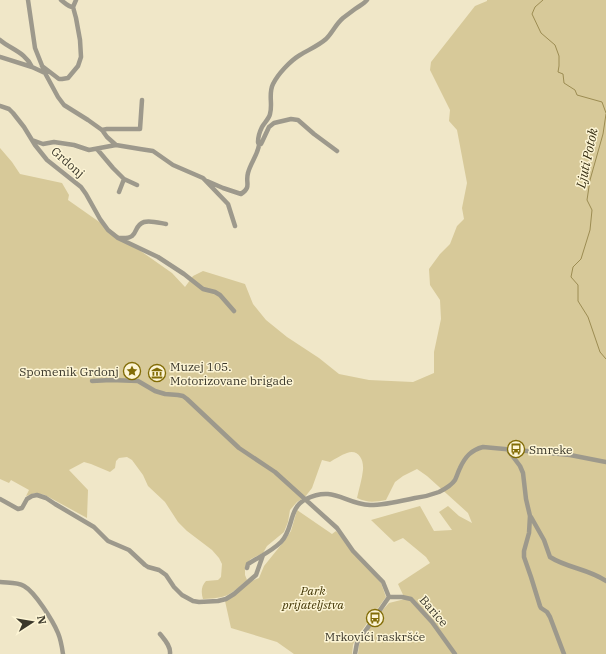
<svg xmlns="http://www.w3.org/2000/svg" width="606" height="654" viewBox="0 0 606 654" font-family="'IBM Plex Serif',serif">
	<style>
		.green { fill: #d7c999 }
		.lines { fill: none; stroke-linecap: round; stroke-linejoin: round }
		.stream { stroke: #9c8c52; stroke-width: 1 }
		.minor { stroke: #9d998c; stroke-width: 4.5 }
		.labels { text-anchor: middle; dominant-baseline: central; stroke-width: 3; stroke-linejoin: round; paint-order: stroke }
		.street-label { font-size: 12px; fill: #3b382b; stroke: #fdf5d5 }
		.poi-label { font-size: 12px; fill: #3b382b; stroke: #fdf5d5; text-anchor: start }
		.park-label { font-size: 12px; font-style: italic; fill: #403403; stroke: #fdf5d5 }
		.water-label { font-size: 13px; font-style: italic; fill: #322a0f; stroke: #fdf5d5 }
	</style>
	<rect width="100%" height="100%" fill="#f0e7c8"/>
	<path class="green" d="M487,0H606V654H358L359,645L361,640L378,615L389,603L405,599L398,584L430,563L426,557L403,538L394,542L371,520L420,506L434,531L452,530L439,512L448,506L459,516L472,523L468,513L427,476L417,469L403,476L395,482L386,500C374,502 368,503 357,498C359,489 362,479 363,470C364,459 358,449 347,453C341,455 335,459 330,462L322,460L312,488L305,497L297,502L290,510L288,522L284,532L267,546L263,553L251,559L247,563L245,569V575L247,580C229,596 227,598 203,599C201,593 201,586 206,581L218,580L221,577L222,564L219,558L212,550L187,531L178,522L165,502L148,486L143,475L132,460L127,457L119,458L116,461L115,468L110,472L91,464L84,462L69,470L88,490L87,518L45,495L35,493L26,496L29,490L11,480L9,483L0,479V148L12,162L20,174L62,183L69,195L68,200L172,273L185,287L193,276L203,271L245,284L253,304L266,320L287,337L319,358L339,374L369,380L413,382L434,373V352L441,319L440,300L430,285L429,269L440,254L450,244L457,226L464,219L462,208L467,183L457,130L449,121L450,110L430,70L431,62L475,6L487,1Z
		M297,510L332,534L336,531L381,583L386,597L355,640L353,645L352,654H294L277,642L231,628L225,601L249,582L259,578L264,566L285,540L291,531Z"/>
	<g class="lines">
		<path class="stream" d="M543,0L535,7L532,14L541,33L555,45L559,56V66L558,72L563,74L564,83L575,90L577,95L602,102L606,113
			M606,114L603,134L590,180L587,200L592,210L590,230L581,259L573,267L571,277L578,285V301L588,317L600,352L606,359"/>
		<path class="minor" d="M28,0L35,48L43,68
			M61,0C65,3 68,7 73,7
			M0,40C12,50 25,52 32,67
			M0,57L32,67L45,73L58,97L64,105L88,120L102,130L107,137L116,145L140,149L153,151L173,165L203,178L228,204L235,226
			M42,66L59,79H62L68,78L78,66L81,57L80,40L76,18L73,7L76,0
			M0,106L9,109L13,113L24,127L35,145L47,160L81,187L86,194L100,219L108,230L118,238L158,257L184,274L203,289L215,292L220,295L234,311
			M102,130L107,129H140L142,100
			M32,140L43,144L54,142L74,145L89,150L116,145
			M259,145L261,144L262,142L269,127L274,123L291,119L298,120L314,134L337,151
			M97,149L113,168L124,179L119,192
			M124,179L137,185
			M207,181L223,188L241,194C252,187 245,183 248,173C250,164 258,154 259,145C259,144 258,143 258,142C258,137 260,131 262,127C264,123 269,119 270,114C273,104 268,94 273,84C278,74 290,61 300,55C308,50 318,46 326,39C333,32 335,25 343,18C347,15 351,12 355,9C359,6 364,4 367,0
			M119,238C123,238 128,239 132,236C137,233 135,225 144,222C150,220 160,223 166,224
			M92,381L111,380L138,381L155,391L165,394L178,395L183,396L187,399L239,448L275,472L337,528L353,551L383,582L389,597
			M508,450L520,466L523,473L526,499L530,516L529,533L524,551V557L531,577L540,606L541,608L547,612L550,617L564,654
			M0,499L18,509L22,508L27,499L32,496L37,495L46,498L55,504L94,527L108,541L129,550L145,565L148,567L159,570L166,575L174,587L182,595L193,601L199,602L218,601L226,599L234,594L256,575L263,555
			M531,517L544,540L550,557C567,568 589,569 606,581
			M247,568L248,564C259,557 272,551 281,542C294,529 288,508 306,499C334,485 344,504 370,505C385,505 401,501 415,498C423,497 431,495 439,492C445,489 451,486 455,480C457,476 458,472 460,468C465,457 471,450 483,447L570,455L606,462
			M0,582C8,583 17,582 24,586C35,592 53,621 58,633C61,640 62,647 63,654
			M389,597H402L411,599L432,622L455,654
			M160,634C164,639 171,646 170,654
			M355,654L357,643L389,597"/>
	</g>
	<defs>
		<g id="sight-ring" transform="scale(0.9)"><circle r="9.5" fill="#fdf5d5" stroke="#826c06" stroke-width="1.5"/><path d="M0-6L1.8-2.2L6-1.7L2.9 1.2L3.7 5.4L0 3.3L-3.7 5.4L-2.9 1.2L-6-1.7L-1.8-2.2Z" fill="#826c06"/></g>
		<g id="museum-ring" transform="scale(0.9)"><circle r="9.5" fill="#fdf5d5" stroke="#826c06" stroke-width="1.5"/><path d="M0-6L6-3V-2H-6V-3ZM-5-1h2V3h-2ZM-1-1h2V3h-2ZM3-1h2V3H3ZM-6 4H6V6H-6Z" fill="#826c06"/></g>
		<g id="bus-ring" transform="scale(0.9)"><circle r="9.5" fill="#fdf5d5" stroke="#826c06" stroke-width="1.5"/><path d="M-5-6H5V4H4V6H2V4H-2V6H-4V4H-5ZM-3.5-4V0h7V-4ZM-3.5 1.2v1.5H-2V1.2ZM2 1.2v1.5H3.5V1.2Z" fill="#826c06"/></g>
	</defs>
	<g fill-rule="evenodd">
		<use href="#sight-ring" x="132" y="371"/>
		<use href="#museum-ring" x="157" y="373"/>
		<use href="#bus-ring" x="516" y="449"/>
		<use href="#bus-ring" x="375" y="618"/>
	</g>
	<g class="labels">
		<g class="street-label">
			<text transform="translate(68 162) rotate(41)">Grdonj</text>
			<text transform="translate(434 611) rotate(49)">Barice</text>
		</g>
		<g class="poi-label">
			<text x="170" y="366">Muzej 105.<tspan x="170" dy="14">Motorizovane brigade</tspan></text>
			<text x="119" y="371" text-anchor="end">Spomenik Grdonj</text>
			<text x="529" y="449">Smreke</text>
			<text x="375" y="636" text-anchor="middle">Mrkovići raskršće</text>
		</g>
		<g class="park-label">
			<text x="313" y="590">Park<tspan x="313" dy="14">prijateljstva</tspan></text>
		</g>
		<g class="water-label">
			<text transform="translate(587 158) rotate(-78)">Ljuti Potok</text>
		</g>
	</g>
	<g transform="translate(32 622) rotate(78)" stroke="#fdf5d5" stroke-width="3" paint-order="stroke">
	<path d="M0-3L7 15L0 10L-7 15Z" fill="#3b382b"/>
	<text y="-6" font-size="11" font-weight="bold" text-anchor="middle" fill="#3b382b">N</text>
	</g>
</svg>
